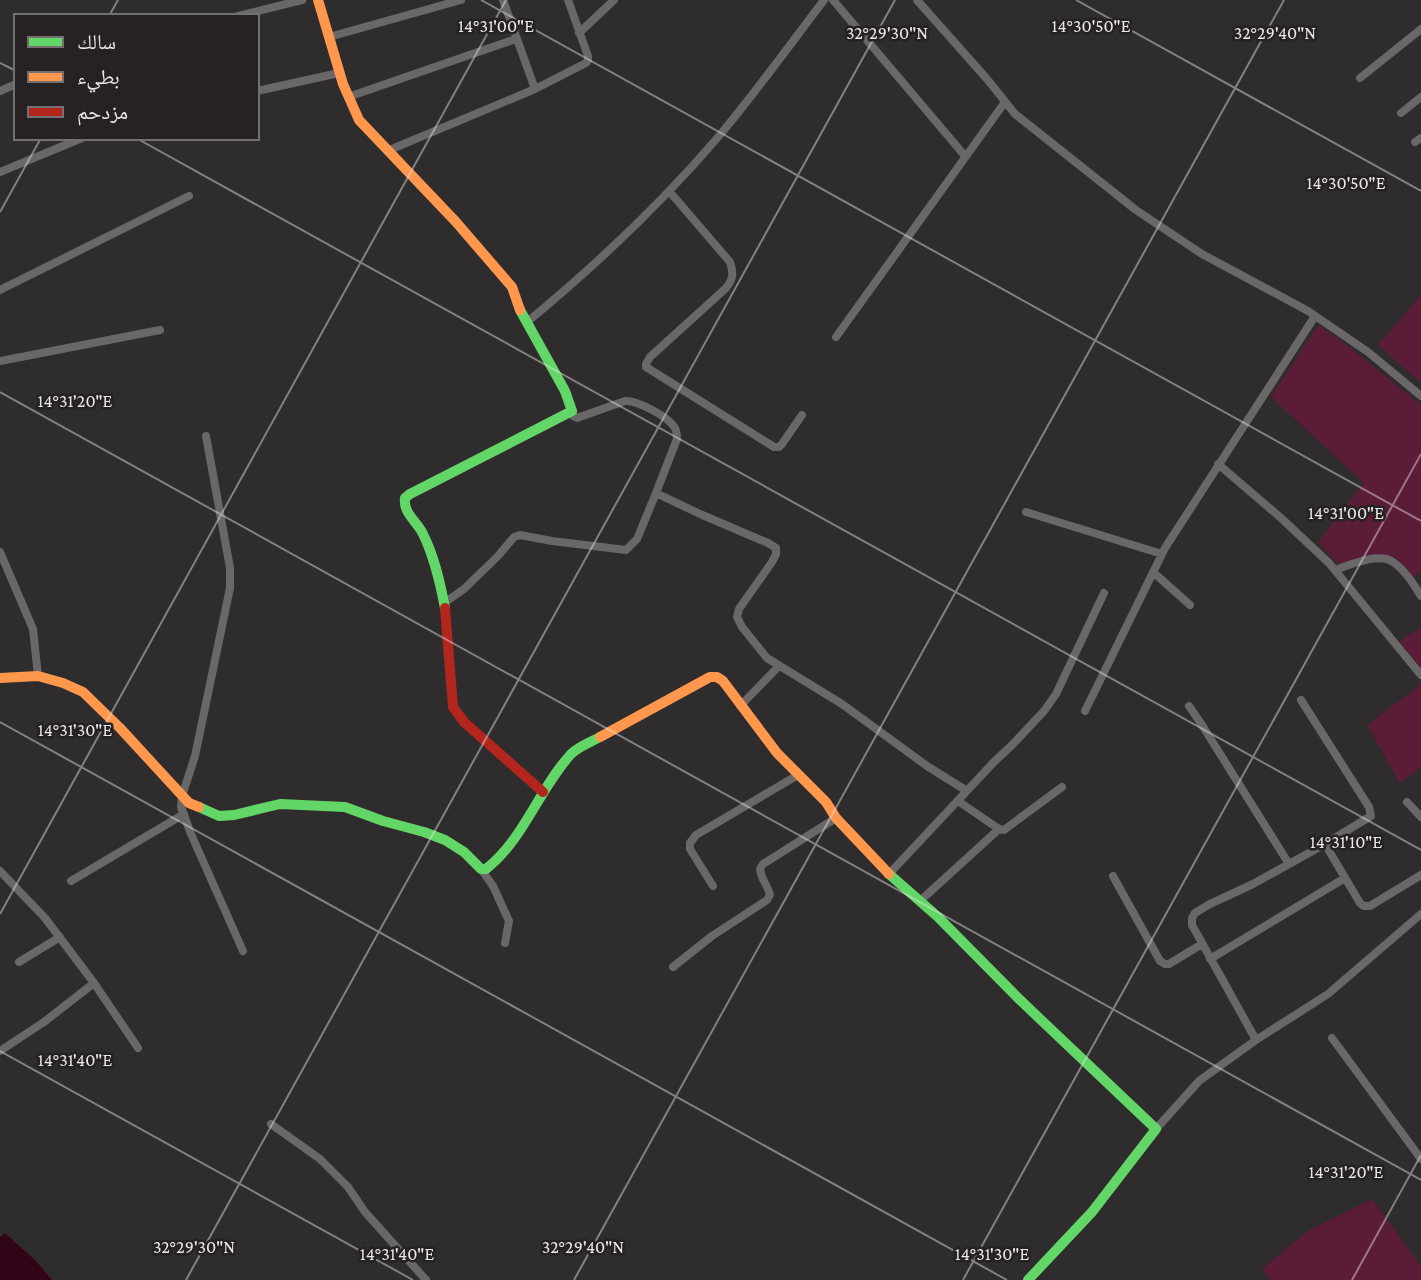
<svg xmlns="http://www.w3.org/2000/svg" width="1421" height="1280" viewBox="0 0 1421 1280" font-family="'Crimson Pro','Noto Naskh Arabic',serif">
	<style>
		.green { fill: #5b1c37 }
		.water { fill: #320418 }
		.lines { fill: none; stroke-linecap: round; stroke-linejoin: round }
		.street { stroke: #696768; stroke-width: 8 }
		.fast { stroke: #63d668; stroke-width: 10 }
		.slow { stroke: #ff974d; stroke-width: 10 }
		.jam { stroke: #b3261e; stroke-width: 10 }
		.ticks { fill: none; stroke: #eae7e8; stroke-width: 2; stroke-opacity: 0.45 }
		.ticks-label { font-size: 18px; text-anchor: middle; fill: #eae7e8; stroke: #262122; stroke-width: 5; stroke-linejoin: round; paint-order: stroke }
	</style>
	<rect width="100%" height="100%" fill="#2f2c2d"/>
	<path class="green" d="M1421,295V383L1378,345Z
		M1318,325L1342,341L1421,405V571L1414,577L1396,557L1373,555L1338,564L1318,542L1364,483L1271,397Z
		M1421,628V668L1399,641Z
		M1421,684V767L1400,783L1367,725Z
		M1372,1199L1421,1266V1280H1271L1262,1269L1309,1230Z"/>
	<path class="water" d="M5,1233L36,1261L52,1280H0V1237Z"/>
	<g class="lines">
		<path class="street" d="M503,0L535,89
			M833,0L965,156
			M917,0L987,79L1015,114L1136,210L1202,254L1308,311L1368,352L1421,396
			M238,16L302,0
			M579,33L614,0
			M329,37L461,0
			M1360,78L1421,29
			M0,91L16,84
			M257,91L339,73
			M348,97L516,39
			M1401,113L1421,97
			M1415,142L1421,138
			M387,151L535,89L586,63L588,60V56L568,0
			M0,172L82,138
			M669,191L730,262C734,274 733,280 725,289L650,357L646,364V367L774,447H779L782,444L802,415
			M0,290L189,196
			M526,323C595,266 661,204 719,136C756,92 789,46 824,0
			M836,337L1005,102
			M0,361L160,330
			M572,411L573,416L577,418L625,401C637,400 669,417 675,428C677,432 677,435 677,439L656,493L700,514L768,543L776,548V554L772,562L739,609L737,617L742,627L767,658L842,704L927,766L967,791
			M206,436L230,568V588L195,756L182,796L181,807L191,834L243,951
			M1218,464L1281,518L1329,563L1421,675
			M1026,512L1162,554
			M0,552L33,629L38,676
			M1335,570C1349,565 1379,552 1393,562C1405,570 1414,585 1421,596
			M1153,572L1190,605
			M444,603L464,589L498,556L514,537L520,535L552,541L626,550L637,539L656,493
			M740,706L779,666
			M1189,706L1202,725L1289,864
			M1085,711L1165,548L1315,316
			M1407,802L1421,817
			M999,829L1004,830L1062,787
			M1325,844L1360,903L1364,906H1370L1421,875
			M481,869L493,886L509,921L505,943
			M0,871L45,918L94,983L138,1048
			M889,874L993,763L1013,744L1044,711L1056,694L1104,593
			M1113,876L1160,961L1165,964H1169L1202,944
			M71,881L184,814
			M713,886L690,849V843L696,835L798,775
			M920,901L999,829L958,801
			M1210,959L1345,878
			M19,962L60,937
			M673,967L712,936L767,900L770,895C768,886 761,879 760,869L763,864L836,818
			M1332,1038L1421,1159
			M1256,1040L1328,994L1421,914
			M0,1051L44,1022L94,983
			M271,1124L320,1159L348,1187L365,1212L426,1280
			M1156,1129L1199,1081L1256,1040L1192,925V918L1195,913L1210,904L1253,884L1325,844L1371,816L1369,807L1301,700"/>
		<path class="fast" d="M445,608C440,582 434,555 422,532C415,520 403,512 405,498L410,494L572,411L565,391L520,310
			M199,807L219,816L234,815L280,804L345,807L383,821L424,832L445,840L464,852L481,869H486C524,839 539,789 571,754C578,747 591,742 600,737
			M889,874L938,917L1019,999L1156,1129L1092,1212L1028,1280"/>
		<path class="slow" d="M318,0L343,84L359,120L456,222L512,287L520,310
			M0,678L38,676L63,683L83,692L120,728L189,803L199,807
			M600,737L710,677H717L723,681L777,753L826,802L836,818L889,874"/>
		<path class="jam" d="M445,608L453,707L464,722L543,792"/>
	</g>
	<path class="ticks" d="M481,0L1421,521M1076,0L1421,191M109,16L118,0M0,63L16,71M136,138L1421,850M0,212L41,138M0,392L1421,1180M0,722L1007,1280M0,914L506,0M0,1051L413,1280M186,1280L895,0M574,1280L1284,0M963,1280L1421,454M1352,1280L1421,1155"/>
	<g class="ticks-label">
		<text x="496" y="32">14°31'00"E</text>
		<text x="1091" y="32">14°30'50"E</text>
		<text x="887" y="39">32°29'30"N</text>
		<text x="1275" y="39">32°29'40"N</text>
		<text x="1346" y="189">14°30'50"E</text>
		<text x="75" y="407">14°31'20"E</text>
		<text x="1346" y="519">14°31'00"E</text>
		<text x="75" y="736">14°31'30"E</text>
		<text x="1346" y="848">14°31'10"E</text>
		<text x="75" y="1066">14°31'40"E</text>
		<text x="1346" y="1178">14°31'20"E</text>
		<text x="194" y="1253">32°29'30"N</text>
		<text x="583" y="1253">32°29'40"N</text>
		<text x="397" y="1260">14°31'40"E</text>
		<text x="992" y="1260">14°31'30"E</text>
	</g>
	<rect x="14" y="14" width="245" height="126" fill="#262122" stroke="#747071" stroke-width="2"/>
	<rect x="28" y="37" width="35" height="10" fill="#63d668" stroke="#747071" stroke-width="2"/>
	<text x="77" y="49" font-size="21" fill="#eae7e8">سالك</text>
	<rect x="28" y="72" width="35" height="10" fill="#ff974d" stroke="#747071" stroke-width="2"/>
	<text x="77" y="84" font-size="21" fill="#eae7e8">بطيء</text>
	<rect x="28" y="107" width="35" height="10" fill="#b3261e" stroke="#747071" stroke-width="2"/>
	<text x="77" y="119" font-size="21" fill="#eae7e8">مزدحم</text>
</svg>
